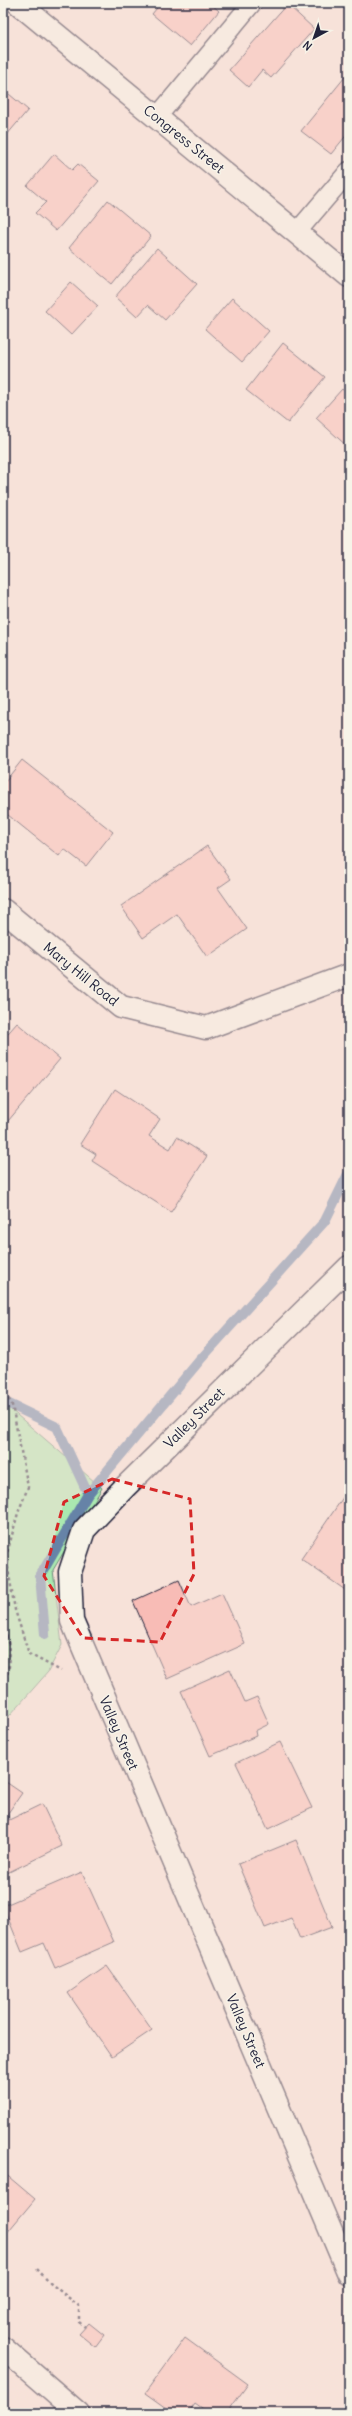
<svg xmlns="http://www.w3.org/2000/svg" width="352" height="2416" viewBox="0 0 352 2416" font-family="Delius,sans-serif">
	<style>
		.green { fill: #aae9b0; stroke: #668676 }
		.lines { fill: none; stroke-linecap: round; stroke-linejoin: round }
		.stream { stroke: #6683a7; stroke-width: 10 }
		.building { fill: #f8bcb6; stroke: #22223b }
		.service-casing { stroke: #22223b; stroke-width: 21 }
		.minor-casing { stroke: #22223b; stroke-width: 25 }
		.path { stroke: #22223b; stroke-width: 2.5; stroke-dasharray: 3 3; stroke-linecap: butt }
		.service { stroke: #f7f3e8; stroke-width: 18 }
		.minor { stroke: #f7f3e8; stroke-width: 22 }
		.marked { fill: none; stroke: #d62828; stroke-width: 3; stroke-dasharray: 8 5; stroke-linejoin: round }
		.labels { text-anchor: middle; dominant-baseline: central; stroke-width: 3; stroke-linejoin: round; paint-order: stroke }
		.street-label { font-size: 14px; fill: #22223b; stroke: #f7f3e8 }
	</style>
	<rect width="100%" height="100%" fill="#f7e2d9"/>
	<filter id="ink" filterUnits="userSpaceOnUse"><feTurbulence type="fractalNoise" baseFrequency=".025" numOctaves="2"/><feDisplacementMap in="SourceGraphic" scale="8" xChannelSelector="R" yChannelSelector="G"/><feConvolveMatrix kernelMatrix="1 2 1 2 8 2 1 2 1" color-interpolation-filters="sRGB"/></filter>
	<g filter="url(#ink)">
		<path class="green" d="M3,1403L102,1488L53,1570L62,1645L48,1672L3,1723Z"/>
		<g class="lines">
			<path class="stream" d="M3,1401L57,1427L88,1494L40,1576L45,1634
				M88,1494L200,1360L325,1221L349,1172"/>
		</g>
		<path class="building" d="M161,3H186L188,5L190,3H210L219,11L190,46L152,14Z
			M287,4L314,29L271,78L262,70L248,87L229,70Z
			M349,72V132L331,154L301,131Z
			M3,89L28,110L6,136L3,134Z
			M54,154L72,170L78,164L99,181L56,231L35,213L46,202L27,186Z
			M108,200L151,236L112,284L69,248Z
			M157,248L197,284L165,320L148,305L137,317L115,297Z
			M71,282L98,306L71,335L45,311Z
			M232,298L269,331L242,362L205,329Z
			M283,343L325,377L288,423L246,390Z
			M342,389L349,395V448L316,418Z
			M22,760L113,832L86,866L64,849L59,856L3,811V784Z
			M207,846L231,879L218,888L247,929L207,957L177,914L143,938L121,906Z
			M17,1023L60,1059L3,1127V1039Z
			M115,1089L160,1119L149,1136L170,1149L177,1137L207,1156L171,1212L92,1161L96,1154L80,1144Z
			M344,1496L349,1499L348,1592L301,1559Z
			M179,1580L191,1607L222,1593L245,1644L167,1679L133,1601Z
			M230,1669L245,1702L257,1697L269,1724L255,1731L256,1736L210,1756L181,1691Z
			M280,1742L312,1808L268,1829L236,1763Z
			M3,1780L22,1793L8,1813L9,1820L42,1804L62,1846L3,1875Z
			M296,1840L332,1927L300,1939L291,1918L265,1928L238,1864Z
			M82,1872L114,1942L55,1968L44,1943L22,1952L3,1906Z
			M107,1966L152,2030L112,2057L68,1993Z
			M3,2172L35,2199L5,2235L3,2234Z
			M89,2323L104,2335L95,2347L79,2334Z
			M185,2338L248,2384L227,2413H209L195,2403L188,2413H173L145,2393Z"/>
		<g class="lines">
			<g class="service-casing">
				<path id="service" d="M157,117L252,3
					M297,232L349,171"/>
			</g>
			<g class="minor-casing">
				<path id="minor" d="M18,3L349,276
					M3,910L121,1007L206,1028L349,975
					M349,1267L125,1487L84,1530L70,1572L72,1621L349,2274
					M3,2348L78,2413"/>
			</g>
			<path class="path" d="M3,1388L12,1405L28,1487L18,1513L6,1557L15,1610L29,1654L61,1671
				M3,1624C12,1652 12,1662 3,1690
				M37,2269L50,2283L79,2306V2322L85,2327"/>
			<use href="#service" class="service"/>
			<use href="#minor" class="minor"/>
		</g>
	</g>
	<path d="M0 0H352V2416H0ZM112,1479L190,1499L194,1574L160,1642L83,1638L44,1576L64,1502Z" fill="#f7e2d9" fill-opacity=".55" fill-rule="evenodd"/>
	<path class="marked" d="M112,1479L190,1499L194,1574L160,1642L83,1638L44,1576L64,1502Z"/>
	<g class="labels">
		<g class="street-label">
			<text transform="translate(184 139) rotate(39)">Congress Street</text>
			<text transform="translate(81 974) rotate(39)">Mary Hill Road</text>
			<text transform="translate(194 1418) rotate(-45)">Valley Street</text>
			<text transform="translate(119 1733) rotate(67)">Valley Street</text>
			<text transform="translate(246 2031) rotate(67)">Valley Street</text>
		</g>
	</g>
	<rect width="352" height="2416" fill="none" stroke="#f7f3e8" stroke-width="16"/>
	<rect x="8" y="8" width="336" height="2400" fill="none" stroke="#22223b" stroke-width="1.5" filter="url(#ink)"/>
	<g transform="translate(314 38) rotate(220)" stroke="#f7f3e8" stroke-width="3" paint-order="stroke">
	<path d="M0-3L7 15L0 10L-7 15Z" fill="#22223b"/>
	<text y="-6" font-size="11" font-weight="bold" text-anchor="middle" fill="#22223b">N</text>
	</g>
</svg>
